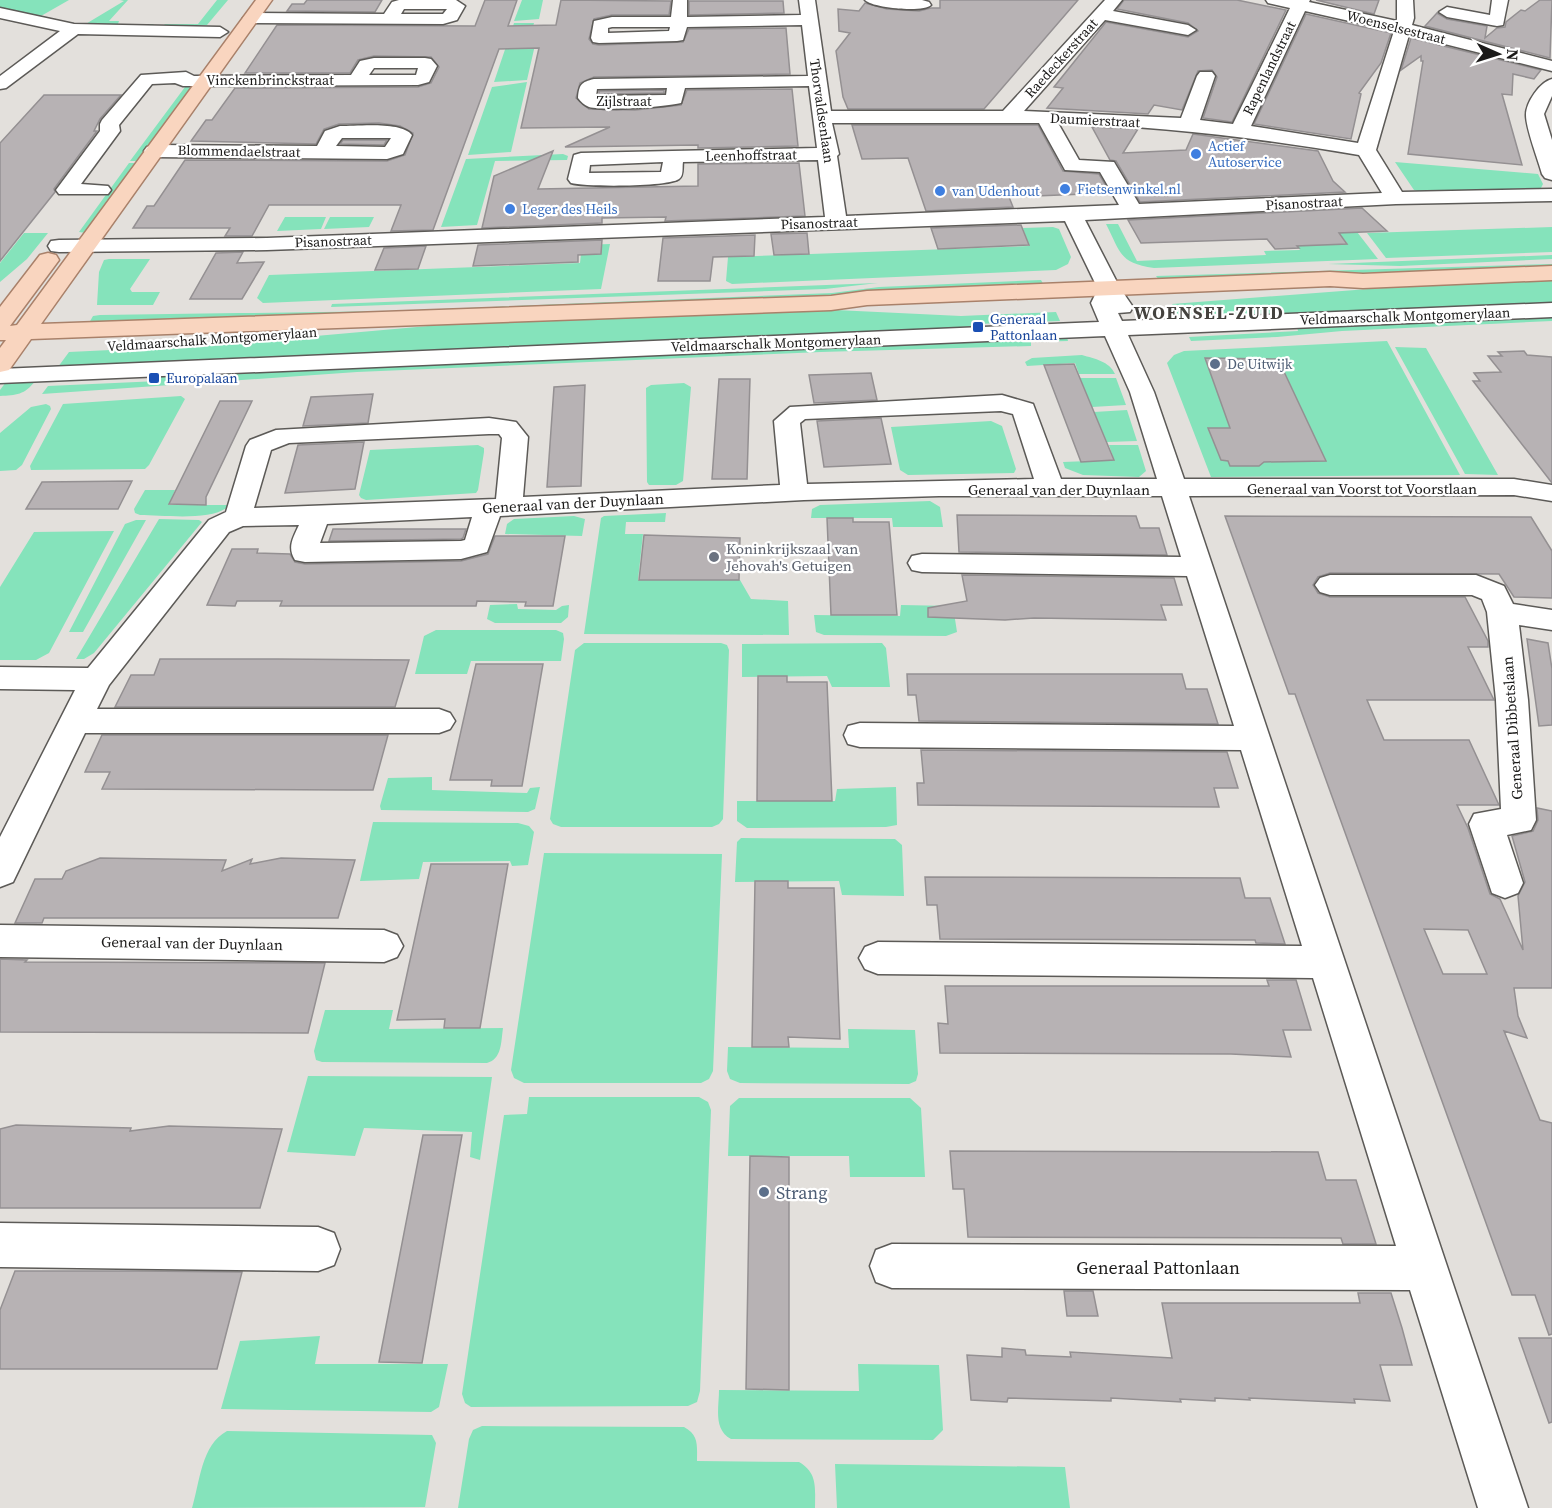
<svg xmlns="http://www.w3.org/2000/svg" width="1552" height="1508" viewBox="0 0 1552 1508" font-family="'Source Serif 4',serif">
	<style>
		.green { fill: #85e3bb }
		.building { fill: #b7b2b4; stroke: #949092; stroke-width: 1.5; fill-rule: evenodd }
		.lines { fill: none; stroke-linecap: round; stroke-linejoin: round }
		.minor-casing { stroke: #5c5a57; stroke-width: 3 }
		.major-casing { stroke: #a9816a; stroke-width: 3 }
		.minor { fill: #fff; fill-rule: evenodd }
		.major { fill: #f9d5bf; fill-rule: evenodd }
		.shop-dot { fill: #3f7fe0; stroke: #fff; stroke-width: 2 }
		.transit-dot { fill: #1a4fb4; stroke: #fff; stroke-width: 2 }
		.service-dot { fill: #5c6f8a; stroke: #fff; stroke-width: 2 }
		.worship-dot { fill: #6b7280; stroke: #fff; stroke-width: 2 }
		.labels { text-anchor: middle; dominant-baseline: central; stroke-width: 4.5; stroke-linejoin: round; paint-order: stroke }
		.far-street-label { font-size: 14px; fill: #1b1a19; stroke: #fff }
		.far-shop-label { font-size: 14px; fill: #366cbe; stroke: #fff; text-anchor: start }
		.far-transit-label { font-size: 14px; fill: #164399; stroke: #fff; text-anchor: start }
		.far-service-label { font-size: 14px; fill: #4e5e75; stroke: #fff; text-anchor: start }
		.street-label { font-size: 15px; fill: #1b1a19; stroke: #fff }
		.worship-label { font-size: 15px; fill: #5b616d; stroke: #fff; text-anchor: start }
		.far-district-label { font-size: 18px; font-weight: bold; letter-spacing: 1.5px; fill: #44423e; stroke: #fff }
		.near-service-label { font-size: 18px; fill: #4e5e75; stroke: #fff; text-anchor: start }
		.near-street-label { font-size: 18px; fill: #1b1a19; stroke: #fff }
	</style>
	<rect width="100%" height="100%" fill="#e3e0dc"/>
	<path class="green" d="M0,0H69L41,16L0,8Z
		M120,0H128L109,21H119L118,24H154L152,26L84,25L124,1Z
		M217,0H228L207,25L163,26L165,24H198Z
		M522,0H543L539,19L514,21Z
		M514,23H534L529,41L535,45L527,80L494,82Z
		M527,82L511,152L468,155L492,87Z
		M188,86H194L140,161H130L185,87Z
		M563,154L568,156L567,160L495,161L477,225L441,227L466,159Z
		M1395,162L1538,174L1543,184L1541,188L1422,192L1414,190Z
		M129,163H139L86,233L79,232Z
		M1340,210L1378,259L1154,268C1119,263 1121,253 1106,224H1118L1137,261L1266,255L1264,251L1300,250L1297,246L1347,243L1339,233L1346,232L1270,221L1264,213Z
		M285,217H326L321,229L277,231Z
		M330,217H374L369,227L324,229Z
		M1053,227L1059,229L1071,257L1068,264L1056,270L732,284L726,281L728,257L1029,246L1023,228Z
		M1552,227V252L1386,258L1367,233Z
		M24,233H48L27,259L0,282V263Z
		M610,244L601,289L263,303L257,298L269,275L580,263L582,245Z
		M1552,255V259L1400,266L1328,264Z
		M109,259H150L130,289L132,292H160L153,305H97L99,272L104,260Z
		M1552,264V268C1421,274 1290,274 1159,280L1156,276Z
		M1552,279V304L1181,320L1172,304L1447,283Z
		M1041,280L1045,287L853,296L89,323L93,316L100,315L393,311L832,293L879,287Z
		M878,283L825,289L331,307L332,304Z
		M815,309L961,316L1056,312L1060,321L977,324L978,329L58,367L69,352L215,345L462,323Z
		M1552,316V321L1342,331L1277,337L1191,341L1189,337L1298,331L1297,327Z
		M1067,337L1068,341L1031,342V346L821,352L357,372L42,394L48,386L159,381L162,375Z
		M1387,341L1460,475L1211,477L1167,363L1174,355L1184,351Z
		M1395,347L1426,348L1498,475L1465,474Z
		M1082,355C1095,359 1109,361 1115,374H1079L1075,363L1027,366L1025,362L1032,358Z
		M1080,378H1116L1126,405L1092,407Z
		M35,381C25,395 16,395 0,396V390L6,382Z
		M684,383L691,387L683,481L676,485H649L647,482L646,388L651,385Z
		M181,396L185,399L149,465L145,469L31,470L30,466L63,404Z
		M46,404L50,406L51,409L22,465L16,470L0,471V433L31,407Z
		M1127,410L1137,441L1107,442L1094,412Z
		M991,421L1002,426L1016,469L1014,473L908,475L900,470L891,427Z
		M478,445L484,448V452L478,490L476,493L366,500L361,498L359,495L370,450Z
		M1109,445H1138L1146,471L1139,477L1083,475L1065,468L1063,462L1114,460Z
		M145,490H175L169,505H230C214,522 163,515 140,515L135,513L134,509Z
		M930,501L940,507L943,527H893L892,518H811L812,509L820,505Z
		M666,513L665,522H626L625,534H643L638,580H740L751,599L788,601L789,635L584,634L601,518L604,516Z
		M574,516L585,519L582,536L505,534L507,524L514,519Z
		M159,519L199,520L202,522L94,653L84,659H76Z
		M136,520H146L83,632H69L125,524Z
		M114,531L49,653L36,660H0V587L34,532Z
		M517,604L518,609L556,610L562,606L569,605L568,617L561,623H495L487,619L490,605Z
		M901,605L953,606L957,632L946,636L824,635L816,632L814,615L900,616Z
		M436,630H556L563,633L564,639L561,661H471L467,674H415L424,636Z
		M584,643H721L727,645L729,650L723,819L719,824L712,827H561L553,824L550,819L575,650Z
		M882,643L886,648L890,687H832L827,676L742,677V644Z
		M432,777V790L527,793L530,788L540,787L535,809L528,812L381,810L380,806L388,778Z
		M896,787L897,825L886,827L747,828L737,821V801H835L837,789Z
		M373,822L518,823L529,826L534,832L528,865L512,866L510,861L423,862L419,879L360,881Z
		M741,838L895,839L902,845L904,896L842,895L839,881L735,882L737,842Z
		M544,853L722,854L713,1071L709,1079L701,1083H524L514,1078L511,1070Z
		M325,1010H393L389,1029L503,1028C501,1042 502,1059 487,1063L322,1062L316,1060L314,1051Z
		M848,1029L915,1030L918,1074L916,1081L909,1084L740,1083L730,1079L727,1071L728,1047L849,1048Z
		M308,1076L492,1077L480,1160L470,1157L472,1132L364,1128L355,1156L287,1152Z
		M529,1097H699L708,1102L711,1110L700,1391L697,1402L688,1406L471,1407L465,1403L462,1394L504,1115L527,1114Z
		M739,1098H910L921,1108L925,1177H850L849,1156H728L730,1106Z
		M320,1336L315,1364H448L439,1407L431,1412L221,1409L240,1341Z
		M858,1364L939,1365L943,1430L933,1440L731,1439C713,1429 719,1408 719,1390L859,1391Z
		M482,1426L684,1427C699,1435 697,1445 697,1461L799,1462C818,1473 815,1488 815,1508H458L469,1439L473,1430Z
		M227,1431L432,1435L436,1443L425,1507L192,1508C200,1482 201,1445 227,1431Z
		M835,1464L1065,1467L1070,1508H837Z"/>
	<path class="building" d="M307,0H382L375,12L287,11L292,4H304Z
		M485,0H517L508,26L556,25L561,0L671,1L669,15H612L594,19L589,39L593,44L599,45L683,42L689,29L786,28L790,74L594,77L580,83L576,98L589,109L635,110L681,105L687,90L792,89L798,146L698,148V145L565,147L610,127L521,128L539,48L499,49L433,230L391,231L401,205H269L252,236H225L230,228H133L147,206H154L185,160L387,161L405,155L413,133L400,126L379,123L339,124L324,129L316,144L191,141L206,120H212L235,88L418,87L431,83L439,67L431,57L374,56L358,60L350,73H245L277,25L475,26Z
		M940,0H1078L984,109H848L843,97L836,51L850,33L839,31L838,9L859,11L865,3L887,9L919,11L931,8H940Z
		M1124,0H1237L1286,10L1232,122L1203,118L1217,77L1212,70L1198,71L1182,110L1154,105L1148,114L1047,108L1063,88L1054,87L1106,22L1188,37L1198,31L1188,23L1117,9Z
		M1316,0H1379L1374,14Z
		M1540,0H1552L1550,58L1425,26L1437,13L1447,19L1487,26L1485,38L1497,28L1505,27L1506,22L1521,10L1525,11Z
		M689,1H783L784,13L689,15Z
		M1306,14L1391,33L1381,63L1359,93L1361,94L1351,139L1254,124Z
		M1411,38L1541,70L1534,79L1513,74L1512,95L1502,94L1522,165L1408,154L1423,61H1421V56L1401,70Z
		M664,90V93L599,94V91Z
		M44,95H121L100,119L94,131H97L54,189L55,192L0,261V143Z
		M852,125H1038L1063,171L1099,174L1110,193L1009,197L1013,207L926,211L908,158L862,159Z
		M1092,127L1138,129L1123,153L1186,150L1193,134L1318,151L1333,181L1345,192L1140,202L1116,161L1110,160Z
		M343,140H387L384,145L340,144Z
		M553,151L538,189L698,186V164L799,163L805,216L665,221L666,217L602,218V223L482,228L494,176Z
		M1362,208L1387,231L1339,233L1347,244L1297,246L1299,248L1275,249L1267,239L1141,243L1128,220Z
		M1021,225L1029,245L938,249L931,228Z
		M807,233L809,254L774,255L771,234Z
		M755,235L754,256L713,257L710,281H658L663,238Z
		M602,240L601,254L578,255V262L473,266L478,245Z
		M426,246L418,269L375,270L384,248Z
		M243,252L237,263L264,262L242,299H190L216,253Z
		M1524,351L1527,355L1552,357V483L1473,381H1480L1474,373L1501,372L1488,356H1502L1498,352Z
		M1205,358L1278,359L1326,461L1264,462L1259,466H1230L1228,461L1221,460L1208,428H1230Z
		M1074,364L1114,460L1081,462L1044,365Z
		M871,373L877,400L814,403L809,375Z
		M719,379H750L747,479H712Z
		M585,385L581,486L547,487L554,387Z
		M373,394L368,423L303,426L311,397Z
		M220,401H252L206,497V505L169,504Z
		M881,418L891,464L824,467L817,421Z
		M364,442L355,489L285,493L298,445Z
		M132,481L118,509H26L42,482Z
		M957,515L1136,516L1140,528H1159L1167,555L959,552Z
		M1225,516L1531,517L1552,551V598L1514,597L1499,574L1330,573L1318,577L1313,585L1318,593L1330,597H1465L1488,641V647H1468L1494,700H1367L1384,740H1469L1499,805H1457L1468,828L1490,894L1500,899L1523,950L1518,896L1525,882L1512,836L1533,831L1538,820L1537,808L1552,811V988H1514L1518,1016L1527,1038L1504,1031L1540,1120L1552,1123V1334L1549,1335L1535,1295H1512L1295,694H1289ZM1424,929L1468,930L1487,974H1443Z
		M827,518H853V522H889L897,615H831Z
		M333,529H466L463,538L461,539L329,541Z
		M644,535L740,538L739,580H639Z
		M495,536H565L553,606H525L526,602L477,601L476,606H280L282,601H237L235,606L207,605L232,549H258L257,553L290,554L295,562L305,564L461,561L488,554Z
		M962,575L1174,578L1182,605H1161L1166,620L1034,618L1005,620L928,617V608L967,601Z
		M1527,639L1548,643L1552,669V725L1539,726Z
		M160,659H277L409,660L395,707H115L131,675H154Z
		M476,664H543L522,786H491L492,780H450Z
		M907,674H1182L1186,689H1207L1218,724L919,721L916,695H908Z
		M758,676H787V682H827L832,801H757Z
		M102,735H388L373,790H348L102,789L110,772H85Z
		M921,750L1227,752L1238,788H1214L1219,807L918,805L917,783H924Z
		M100,858L226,860L222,871L252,859L250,864L281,858L355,860L338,918H44L42,923H15L35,879H62L66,871Z
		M431,864H508L480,1028H444L445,1019L397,1020Z
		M925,877L1240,878L1245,898H1270L1285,944L1256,943L1255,940L940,939L937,905H927Z
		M755,881H788V888H834L840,1039L788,1037L789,1047H752Z
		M0,959L27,960L25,962L325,963L308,1033L0,1032Z
		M1267,980H1296L1311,1030H1283L1291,1057L1231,1054L940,1053L938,1023L948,1024L945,986H1269Z
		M16,1125L131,1128L130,1131L169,1126L282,1129L260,1208H0V1129Z
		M423,1135H462L422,1363L379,1362Z
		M950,1151L1318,1152L1326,1180H1356L1376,1244H1343L1341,1238L968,1237L964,1189H953Z
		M750,1156L789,1157V1390L746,1389Z
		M15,1271H138L242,1272L217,1369H0V1310Z
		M1064,1291H1093L1098,1316H1067Z
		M1358,1293H1391L1402,1328L1412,1365H1380L1390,1401L1354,1399L1355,1403L1249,1398L1250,1400L1215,1398V1401L1180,1399L1181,1402L1111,1398V1401L1008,1398L1007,1402L971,1400L967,1355L1002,1357V1348L1025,1350L1026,1355L1071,1357L1070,1352L1172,1358L1162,1303H1360Z
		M1519,1338H1552V1422L1549,1423Z"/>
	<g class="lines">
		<g class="minor-casing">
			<path id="minor" d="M399,0H456L465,6L457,20L443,24L251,23L243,18L251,13L384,14L392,2ZM404,9H447L443,14H401Z
				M673,0H687V17L801,15L799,0H815L831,111H1003L1105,0H1122L1113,11L1188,25L1196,30L1188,35L1105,20L1024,111L1181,118L1197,76L1200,72H1212L1215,76L1200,120L1233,124L1290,8L1268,3L1266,0H1310L1309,2L1397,21V0H1413L1414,18L1412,25L1552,61V71L1409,35L1376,150L1402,192L1552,189V201L1396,204L1085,220L1120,288L1133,307L1130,312L1118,313L1122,321L1552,303V317L1128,335L1154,392L1184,479H1514L1552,485V501L1514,495L1189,496L1528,1508H1478L1410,1290L892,1288L876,1282L870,1266L876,1250L892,1244L1396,1246L1313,978L878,974L865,969L859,958L865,947L878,942L1302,946L1241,750L860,747L848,744L844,735L848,726L860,723L1234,726L1187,576L922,572L912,570L908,563L912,556L922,554L1181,557L1162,496H939L804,500L500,516L487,552L461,559L305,562L295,560C287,547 293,538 299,525L243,526L229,532L109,685L97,709H439L450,713L455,721L450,729L439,733H85L13,882L0,887V837L75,690L0,689V667L88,668L209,520L226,512L246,446L250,440L276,430L489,418L516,422L528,437L523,497L780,485L774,421L790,407L1002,395L1033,404L1061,479H1157L1130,392L1105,336L0,383V369L1099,322L1091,303L1098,289L1065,221L267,250L59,252L51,251L48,246L51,241L59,240L267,238L825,217L818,160L683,162C682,167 684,176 679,179C668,187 585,187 571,183L568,179L574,155L581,153L817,148L809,86L685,88L681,103C665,107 605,111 589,107C584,105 581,102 578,98C579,85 581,82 594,79L808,76L802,25L687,27L683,40L677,41L599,43L593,42L591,38L594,21L612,17H671ZM1305,11L1394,31L1358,143L1251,126ZM612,27H670L669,31L608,33V28ZM667,88L666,95H664L596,96L597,89ZM832,123H1039L1065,170L1100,172L1119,205L846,216L837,156L839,154ZM1058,123C1160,126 1259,138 1359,155L1382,193L1139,204L1114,162L1079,160ZM663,162L661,172L589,173L590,165ZM1001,411L1013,414L1034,479L807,484L800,423L805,419ZM489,434H499L502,438L496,499L254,508L271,450L289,443ZM472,517L465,540L461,541L320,543L327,524Z
				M865,0H922L929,2L931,5C924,13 872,8 865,0Z
				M1492,0H1508L1503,25L1497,26L1447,17L1439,12L1447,7L1490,15Z
				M0,8L74,24L220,27L228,32L220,37L78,34L6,88L0,89V76L60,31L0,18Z
				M374,58H425L431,59L437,66L429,82L418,85L183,86L175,83L152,84L119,125L120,131L81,184L108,186L111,190L108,194H59L56,190L100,131V124L102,120L141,75L186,72L194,76L351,75L360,61ZM374,68H418L416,75H369Z
				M1552,79V96L1544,114L1552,140V180L1545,178L1542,174C1538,159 1526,129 1526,115C1526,102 1540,82 1552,79Z
				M340,126C357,126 402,121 412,135L403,154L387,159L154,157L147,155L144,151L147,147L154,145L317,146L325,131ZM342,138H391L385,147L336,146Z
				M1330,575H1476L1504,586L1513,604L1552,610V630L1519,625L1528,700L1536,820L1531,830L1507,835L1523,883L1518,893L1505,898L1492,893L1469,824L1474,814L1501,809L1496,700L1487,612L1482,599L1472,595H1330L1320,592L1315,585L1320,578Z
				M0,925L384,930L397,935L403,946L397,957L384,962L0,957Z
				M0,1223L318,1227L334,1233L340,1249L334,1265L318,1271L0,1267Z"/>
		</g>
		<g class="major-casing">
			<path id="major" d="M256,0H272L41,324L831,296L867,291L1330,272L1363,274L1552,266V280L1363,288L1330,286L867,305L831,310L31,339L9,370L0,372V348L6,340H0V307L40,255L48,253L56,255L59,260L10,326L17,325Z"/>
		</g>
		<use href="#minor" class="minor"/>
		<use href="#major" class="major"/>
	</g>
	<g class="shop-dot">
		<circle cx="1196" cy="154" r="6"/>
		<circle cx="1065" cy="189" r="6"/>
		<circle cx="940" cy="191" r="6"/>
		<circle cx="510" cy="209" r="6"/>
	</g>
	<g class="transit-dot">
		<rect x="972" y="321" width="12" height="12" rx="3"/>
		<rect x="148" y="372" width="12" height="12" rx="3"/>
	</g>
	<g class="service-dot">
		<circle cx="1215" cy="364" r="6"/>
		<circle cx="764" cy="1192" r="6"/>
	</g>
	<circle class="worship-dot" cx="714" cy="557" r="6"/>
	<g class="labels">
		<g class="far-street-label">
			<text transform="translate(1396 27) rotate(14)">Woenselsestraat</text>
			<text transform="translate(1061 58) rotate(-48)">Raedeckerstraat</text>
			<text transform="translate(1269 68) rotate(-64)">Rapenlandstraat</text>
			<text x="270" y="80">Vinckenbrinckstraat</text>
			<text x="624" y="101">Zijlstraat</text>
			<text transform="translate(822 111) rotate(82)">Thorvaldsenlaan</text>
			<text transform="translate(1095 120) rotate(3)">Daumierstraat</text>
			<text transform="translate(239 151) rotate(1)">Blommendaelstraat</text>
			<text transform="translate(751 155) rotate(-1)">Leenhoffstraat</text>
			<text transform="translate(1304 203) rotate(-3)">Pisanostraat</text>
			<text transform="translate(819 223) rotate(-2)">Pisanostraat</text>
			<text transform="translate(333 241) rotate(-2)">Pisanostraat</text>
			<text transform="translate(1405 316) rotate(-2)">Veldmaarschalk Montgomerylaan</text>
			<text transform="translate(212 339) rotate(-4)">Veldmaarschalk Montgomerylaan</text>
			<text transform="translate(776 343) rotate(-2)">Veldmaarschalk Montgomerylaan</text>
		</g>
		<g class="far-shop-label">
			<text x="1208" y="146">Actief<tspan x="1208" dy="16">Autoservice</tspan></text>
			<text x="1077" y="189">Fietsenwinkel.nl</text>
			<text x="952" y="191">van Udenhout</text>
			<text x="522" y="209">Leger des Heils</text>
		</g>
		<g class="far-transit-label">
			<text x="990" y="319">Generaal<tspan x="990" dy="16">Pattonlaan</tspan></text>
			<text x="166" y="378">Europalaan</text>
		</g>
		<g class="far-service-label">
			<text x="1227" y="364">De Uitwijk</text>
		</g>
		<g class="street-label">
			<text x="1362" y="488">Generaal van Voorst tot Voorstlaan</text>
			<text x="1059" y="489">Generaal van der Duynlaan</text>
			<text transform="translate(573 503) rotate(-3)">Generaal van der Duynlaan</text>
			<text transform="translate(1512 728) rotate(-94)">Generaal Dibbetslaan</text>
			<text transform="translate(192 943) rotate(1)">Generaal van der Duynlaan</text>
		</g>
		<g class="worship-label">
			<text x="726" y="548">Koninkrijkszaal van<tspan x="726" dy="17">Jehovah's Getuigen</tspan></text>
		</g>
		<g class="far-district-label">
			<text x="1209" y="312">WOENSEL-ZUID</text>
		</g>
		<g class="near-service-label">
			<text x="776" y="1192">Strang</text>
		</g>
		<g class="near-street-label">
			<text x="1158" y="1267">Generaal Pattonlaan</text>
		</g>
	</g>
	<g transform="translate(1498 54) rotate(93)" stroke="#ffffff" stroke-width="4.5" paint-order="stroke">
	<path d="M0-4.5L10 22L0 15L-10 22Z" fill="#1b1a19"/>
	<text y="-9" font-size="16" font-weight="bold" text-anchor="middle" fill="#1b1a19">N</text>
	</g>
</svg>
